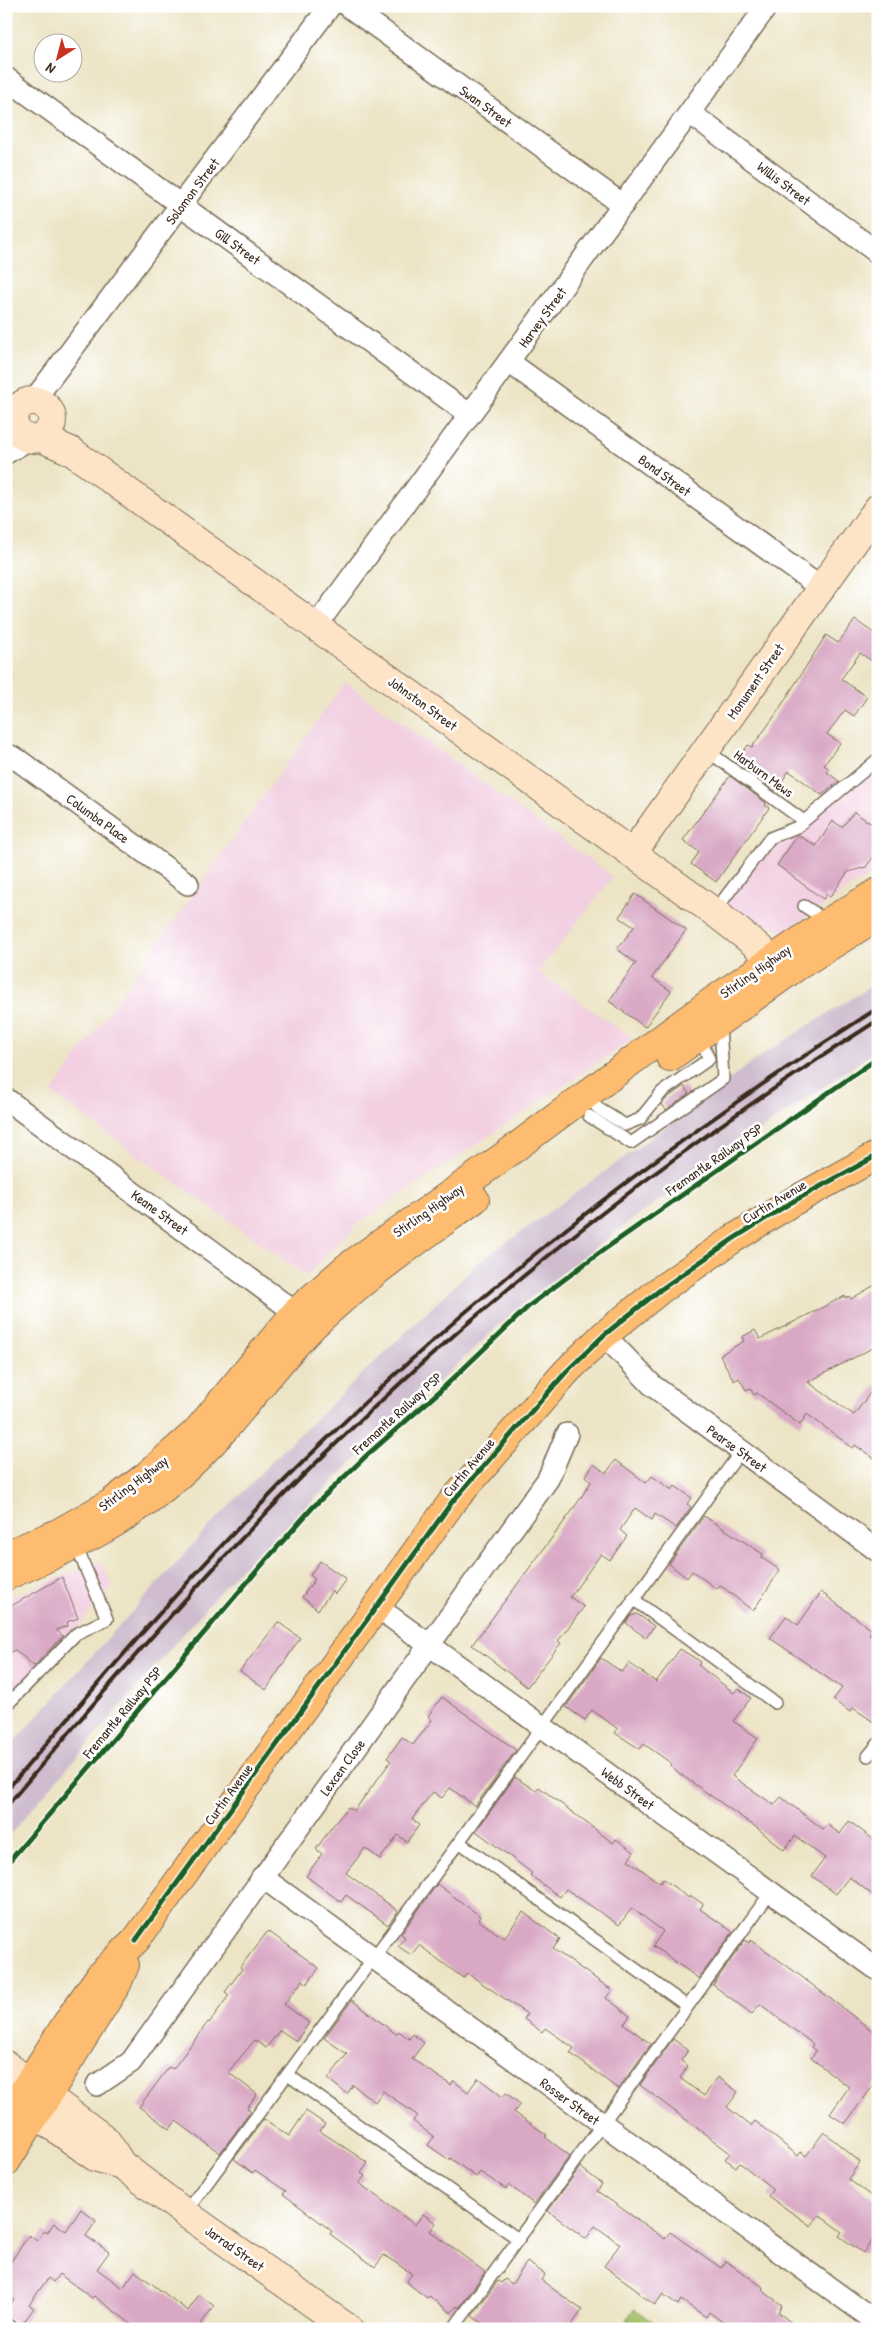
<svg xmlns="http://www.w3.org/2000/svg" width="884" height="2335" viewBox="0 0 884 2335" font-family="'Patrick Hand',sans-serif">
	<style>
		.built { fill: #f2cfe1 }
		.industrial { fill: #cfbdcf }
		.green { fill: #a5c36b; stroke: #707644 }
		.building { fill: #d9a8c5 }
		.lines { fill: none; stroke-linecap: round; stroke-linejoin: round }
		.lane-casing { stroke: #796b58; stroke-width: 14 }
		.street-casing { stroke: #796b58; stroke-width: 24 }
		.secondary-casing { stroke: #796b58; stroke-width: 30 }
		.primary-casing { stroke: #796b58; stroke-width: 30 }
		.highway-casing { stroke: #796b58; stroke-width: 30 }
		.lane { stroke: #fff; stroke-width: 11 }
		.street { stroke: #fff; stroke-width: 21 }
		.secondary { stroke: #fee4c6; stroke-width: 28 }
		.primary { stroke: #fdbc70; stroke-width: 28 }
		.highway { stroke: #fdbc70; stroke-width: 28 }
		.rail { stroke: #3b2a1e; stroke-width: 4 }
		.cycleway-casing { stroke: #fff; stroke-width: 8 }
		.cycleway { stroke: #1b5e20; stroke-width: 5 }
		.labels { text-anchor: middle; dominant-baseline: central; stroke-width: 5; stroke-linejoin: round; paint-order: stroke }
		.street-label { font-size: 14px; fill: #3b2a1e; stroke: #fff }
	</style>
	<rect width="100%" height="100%" fill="#fff"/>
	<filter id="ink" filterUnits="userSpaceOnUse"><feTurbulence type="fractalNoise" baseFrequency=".02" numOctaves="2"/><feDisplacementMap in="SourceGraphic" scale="10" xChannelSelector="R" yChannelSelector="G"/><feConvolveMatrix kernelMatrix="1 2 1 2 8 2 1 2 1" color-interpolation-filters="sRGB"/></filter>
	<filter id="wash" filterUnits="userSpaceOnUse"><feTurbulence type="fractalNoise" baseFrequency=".0096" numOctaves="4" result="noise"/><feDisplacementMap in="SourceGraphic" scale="20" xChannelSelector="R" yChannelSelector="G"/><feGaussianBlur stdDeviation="1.12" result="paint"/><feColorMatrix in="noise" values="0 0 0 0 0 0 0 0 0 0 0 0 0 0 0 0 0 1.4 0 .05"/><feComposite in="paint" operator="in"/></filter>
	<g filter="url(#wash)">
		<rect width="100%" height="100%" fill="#ece4c5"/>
		<path class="built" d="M345,682L613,877L538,972L633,1039L355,1226L306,1276L51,1093Z
			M878,763V870L784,931L712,900Z
			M100,1561L113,1586L6,1711V1599Z"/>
		<path class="industrial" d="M878,982V1049L630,1221L516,1309L236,1573L6,1839V1751L207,1529L274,1459L479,1262L606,1171L765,1053Z"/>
		<path class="green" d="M634,2309L661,2328V2329H640L627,2319Z"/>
		<g id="blocks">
			<path class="building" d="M855,620L878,636V665L860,653L841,679L867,697L854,716L845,710L827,734L840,743L824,765L829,769L827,772L839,781L822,795L789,771L775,791L736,762L748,745L752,747L774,717L826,635L838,643Z
				M730,776L766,803L765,805L769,808L716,882L691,864L699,852L683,840Z
				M854,812L878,828V856H874L866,867L848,872L830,897L827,894L823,899L777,865L798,835L816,846L833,821L842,827Z
				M635,894L686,930L652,978L671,991L645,1027L609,1001L636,963L617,949L634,927L619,917Z
				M684,1086L689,1094L666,1110L662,1104L667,1098Z
				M878,1283V1345L808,1382L854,1415L878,1382V1461L855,1445L853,1448L807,1414L800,1425L757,1393L754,1395L750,1388L746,1390L739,1378L734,1381L720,1355L744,1341L742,1337L755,1330L760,1339L845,1296L846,1298L849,1296L851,1299Z
				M616,1460L646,1483L652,1476L672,1490L675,1486L692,1498L687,1504L691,1507L676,1528L655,1514L652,1520L635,1508L620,1530L627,1536L610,1560L601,1554L570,1597L584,1607L558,1641L561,1643L527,1687L472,1645L572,1511L591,1482L585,1476L594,1464L606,1473Z
				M704,1516L763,1554L762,1558L780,1570L753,1611L720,1585L717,1589L692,1571L687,1578L669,1564Z
				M320,1561L346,1579L335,1594L332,1591L318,1610L302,1597L315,1579L310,1575Z
				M62,1577L78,1618L67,1622L68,1626L56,1630L63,1636L34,1666L15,1650L6,1654V1609Z
				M821,1592L872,1630L869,1634L878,1641V1725L853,1708L850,1712L833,1700L842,1688L770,1638L786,1616L798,1625Z
				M637,1614L654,1626L646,1638L626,1623L631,1616Z
				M278,1622L300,1638L266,1690L240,1671Z
				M680,1649L701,1662L698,1665L734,1693L738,1688L751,1698L733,1721L758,1738L732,1776L774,1805L781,1797L823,1829L827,1824L840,1834L849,1821L878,1843V1899L849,1877L836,1894L812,1876L825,1858L795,1836L784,1850L757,1828L680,1774L670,1765L671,1763L644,1744L640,1749L615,1733L618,1729L592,1710L585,1720L566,1707L601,1658L622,1672L629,1663L656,1682Z
				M442,1697L516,1750L475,1806L450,1788L442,1798L433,1792L412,1819L419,1825L407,1842L398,1835L380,1859L365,1848L346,1873L398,1911L388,1925L346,1895L341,1902L306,1876L322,1854L316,1849L331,1828L348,1807L354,1811L391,1761L387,1758L402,1737L413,1745L432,1720L428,1716Z
				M515,1777L536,1791L539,1787L613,1843L616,1839L634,1852L628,1860L660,1883L663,1879L689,1898L690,1895L703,1904L700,1909L733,1932L701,1975L698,1978L653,1946L663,1931L632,1908L619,1925L566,1889L560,1897L530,1875L532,1873L476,1831Z
				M437,1884L480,1916L478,1920L504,1938L523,1912L560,1939L553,1949L612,1990L606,1998L630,2016L624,2024L651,2044L618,2089L570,2053L574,2048L545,2028L542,2032L524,2019L527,2014L467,1973L463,1978L419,1945L411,1955L398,1946L405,1937L401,1934Z
				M268,1931L319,1968L307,1984L303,1980L284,2004L309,2023L296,2041L280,2030L266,2048L255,2040L228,2072L257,2094L247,2108L251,2111L220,2153L176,2121L170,2129L139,2107L169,2067L173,2069L208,2022L209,2023L229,1995L225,1992L242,1969L240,1967Z
				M745,1940L749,1943L751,1940L794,1971L878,2035V2079L845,2124L830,2114L849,2087L811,2058L816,2051L811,2047L813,2044L760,2004L752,2014L713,1985Z
				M352,2000L396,2034L399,2031L409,2039L413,2034L424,2043L412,2059L451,2085L454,2081L468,2092L478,2078L503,2097L506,2093L520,2104L514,2112L547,2135L545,2137L570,2156L534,2204L509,2185L506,2189L480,2172L476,2177L450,2158L449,2160L428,2145L434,2137L413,2121L417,2115L383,2091L375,2102L353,2085L347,2094L328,2079L347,2054L324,2038Z
				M673,2039L688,2050L681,2061L688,2066L680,2078L704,2096L718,2077L738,2092L727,2107L751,2126L755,2121L798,2156L801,2152L806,2156L824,2132L860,2162L848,2179L878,2201V2233L863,2253L839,2236L842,2232L819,2215L811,2226L768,2196L773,2189L740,2163L736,2167L725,2159L730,2153L640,2085Z
				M306,2111L325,2124L320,2131L368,2163L361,2173L365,2176L359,2183L415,2225L423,2214L436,2223L430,2231L485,2272L459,2308L457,2306L451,2313L429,2296L427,2298L406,2282L412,2274L384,2255L375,2267L330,2234L332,2231L283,2194L286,2191L255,2170L253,2173L234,2159L264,2119L289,2136Z
				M580,2167L602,2184L597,2191L665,2239L670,2232L721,2268L726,2261L763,2287L762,2290L782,2305L778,2312L799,2329H732L709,2312L706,2317L681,2300L678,2305L663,2294L655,2305L638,2293L639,2291L604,2266L620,2244L595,2226L586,2239L548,2211Z
				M81,2209L96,2221L86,2236L109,2252L97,2269L123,2288L135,2271L188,2311L199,2295L214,2306L197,2329H138L94,2296L92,2298L59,2274L53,2282L48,2278L29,2305L34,2308L21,2326L6,2316V2311L14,2300L6,2295V2269L29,2235L37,2241L44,2231L47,2233L54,2223L66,2231Z
				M527,2262L545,2274L541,2280L582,2310L569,2329H490L472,2316L498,2281L501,2283L505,2279L512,2284Z"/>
		</g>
	</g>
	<g filter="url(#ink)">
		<use href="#blocks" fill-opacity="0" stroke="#796b58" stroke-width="1"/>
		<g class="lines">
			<g class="lane-casing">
				<path id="lane" d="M706,750L804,821
					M804,906L815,913L820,927
					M714,912L770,838L797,827L878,759
					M585,1096L599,1109L625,1125L640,1119L662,1092L709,1059L699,1036
					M589,1116L631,1143L723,1079L720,1024
					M633,1599L775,1703
					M6,1706L76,1634L107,1619L76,1546
					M868,1756L878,1744
					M459,1842L687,2006
					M288,2075L518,2239
					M185,2213L459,1842L741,1451
					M6,2323L14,2329
					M453,2329L771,1892"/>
			</g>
			<g class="street-casing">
				<path id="street" d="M348,6L623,205
					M6,78L470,415
					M690,113L878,253
					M509,362L821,588
					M34,400L330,6
					M6,435L13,424
					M6,453L29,439
					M316,626L767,6
					M6,754L18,760L188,884
					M6,1099L307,1321
					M604,1335L653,1386L878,1551
					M377,1607L878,1970
					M262,1877L878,2323
					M97,2085L131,2062L548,1479L567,1434"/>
			</g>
			<g class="secondary-casing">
				<path id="secondary" d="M14 420a19 19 0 1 1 38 0a19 19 0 1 1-38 0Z
					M41,438L71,451L714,912L755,944L772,960
					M632,854L878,508
					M6,2065L106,2140L122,2165L185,2213L349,2329
					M16,2100L95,2157L122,2165"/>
			</g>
			<g class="primary-casing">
				<path id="primary" d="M6,2123L17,2101L70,2018L101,1974L136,1940L452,1502L567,1371L604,1335L660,1290L733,1239L792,1202L878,1155
					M6,2162L117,1984L125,1965"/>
			</g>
			<g class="highway-casing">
				<path id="highway" d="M670,1057L796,967L878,916
					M6,1555L58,1533L111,1503L146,1476L196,1432L296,1312L346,1268L500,1159L711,1002L820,927L878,892
					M6,1576C89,1541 148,1511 211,1444C247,1406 277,1361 315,1324C364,1277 420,1239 475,1199"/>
			</g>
			<use href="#lane" class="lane"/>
			<use href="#street" class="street"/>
			<use href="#secondary" class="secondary"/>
			<use href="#primary" class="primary"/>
			<use href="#highway" class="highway"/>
			<path class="rail" d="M6,1791C103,1677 200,1563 307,1458C480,1287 673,1138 878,1008
				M6,1807C107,1687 208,1568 320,1459C489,1293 678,1147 878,1020"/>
			<g class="cycleway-casing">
				<path id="cycleway" d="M6,1865L267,1559L313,1507L366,1456L440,1391L529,1306L602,1251L878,1058
					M136,1940L452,1502L567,1371L604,1335L660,1290L733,1239L792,1202L878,1155"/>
			</g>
			<use href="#cycleway" class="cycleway"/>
		</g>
	</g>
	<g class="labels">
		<g class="street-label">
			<text transform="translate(486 106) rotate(36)">Swan Street</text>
			<text transform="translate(784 183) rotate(37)">Willis Street</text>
			<text transform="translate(192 191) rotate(-53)">Solomon Street</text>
			<text transform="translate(238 246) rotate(36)">Gill Street</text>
			<text transform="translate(542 317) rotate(-54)">Harvey Street</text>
			<text transform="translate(665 475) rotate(36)">Bond Street</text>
			<text transform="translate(755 681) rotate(-55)">Monument Street</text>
			<text transform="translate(423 703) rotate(36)">Johnston Street</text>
			<text transform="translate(764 773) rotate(36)">Harburn Mews</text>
			<text transform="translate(98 818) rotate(36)">Columba Place</text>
			<text transform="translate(755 971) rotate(-35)">Stirling Highway</text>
			<text transform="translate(714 1159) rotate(-35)">Fremantle Railway PSP</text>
			<text transform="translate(774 1201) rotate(-31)">Curtin Avenue</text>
			<text transform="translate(428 1210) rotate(-35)">Stirling Highway</text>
			<text transform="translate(160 1212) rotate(36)">Keane Street</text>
			<text transform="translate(397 1413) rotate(-42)">Fremantle Railway PSP</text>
			<text transform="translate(737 1448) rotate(36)">Pearse Street</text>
			<text transform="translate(468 1467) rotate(-50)">Curtin Avenue</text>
			<text transform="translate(133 1483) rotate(-37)">Stirling Highway</text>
			<text transform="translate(122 1712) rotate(-50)">Fremantle Railway PSP</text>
			<text transform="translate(342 1767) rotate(-54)">Lexcen Close</text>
			<text transform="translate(628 1788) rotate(36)">Webb Street</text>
			<text transform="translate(228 1794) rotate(-54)">Curtin Avenue</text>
			<text transform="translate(570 2101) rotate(36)">Rosser Street</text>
			<text transform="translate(235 2248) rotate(35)">Jarrad Street</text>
		</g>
	</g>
	<rect width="884" height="2335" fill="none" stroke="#fff" stroke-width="25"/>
	<g transform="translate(58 58) rotate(216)"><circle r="24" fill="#ffffff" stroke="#b1aaa5"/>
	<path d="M0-4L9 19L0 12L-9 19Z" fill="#c8321e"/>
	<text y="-8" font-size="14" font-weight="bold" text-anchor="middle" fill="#3b2a1e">N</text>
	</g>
</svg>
